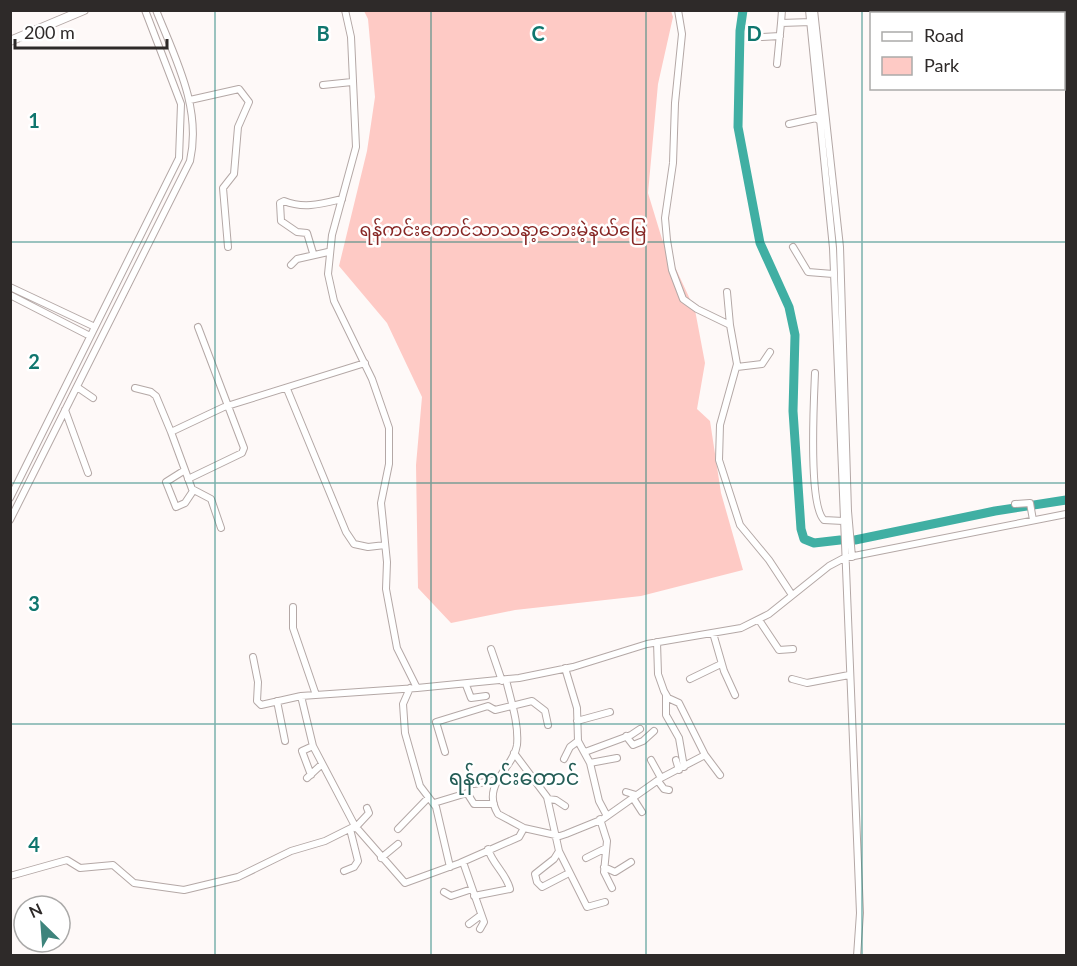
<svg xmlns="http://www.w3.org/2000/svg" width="1077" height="966" viewBox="0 0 1077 966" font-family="Lato,'Noto Sans Myanmar',sans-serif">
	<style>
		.green { fill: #fecac5 }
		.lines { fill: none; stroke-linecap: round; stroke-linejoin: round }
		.river { stroke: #40afa3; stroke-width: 9 }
		.street-casing { stroke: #b4a8a6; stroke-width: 8 }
		.secondary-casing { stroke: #b4a8a6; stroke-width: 10 }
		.street { stroke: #fff; stroke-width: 6 }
		.secondary { stroke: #fff; stroke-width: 8 }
		.grid { fill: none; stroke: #0f766e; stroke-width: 1.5; stroke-opacity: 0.55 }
		.labels { text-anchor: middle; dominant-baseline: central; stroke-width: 5; stroke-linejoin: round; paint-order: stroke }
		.park-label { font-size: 18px; fill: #872725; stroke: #fff }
		.quarter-label { font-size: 21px; fill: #245d56; stroke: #fff }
		.grid-label { font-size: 20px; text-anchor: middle; font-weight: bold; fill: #0f766e; stroke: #fff; stroke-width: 5; stroke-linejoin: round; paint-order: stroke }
	</style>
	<rect width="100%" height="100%" fill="#fef9f8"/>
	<path class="green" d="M364,11H671L673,17L658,84L648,193L662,239L695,310L705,363L697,409L710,421L721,493L743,570L641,596L515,610L451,623L418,588L416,465L422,397L387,323L339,266L367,151L375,97L368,19Z"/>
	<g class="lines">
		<path class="river" d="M743,10L740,31L738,127L760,243L789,307L795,335L793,411L801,529L804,539L814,543L840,540
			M855,540L995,511L1066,500"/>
		<g class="street-casing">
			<path id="street" d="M345,10L351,37L356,147L332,235L328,274L334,301L372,379L389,428V464L381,503L387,562L386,589L397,648L417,688L519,678L573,667L647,644L741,628L769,614L829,566L844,558L1066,514
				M678,10L682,34L675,103L673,163L665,218L667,240L672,270L683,299L697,309L730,325L737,364L720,425L719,460L740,525L769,560L792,595
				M782,10L781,23L811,22
				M809,10L833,248L860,913L857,956
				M814,10L840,247L848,511L852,557
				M762,37L780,36
				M777,64L781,23
				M323,85L352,82
				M190,100L239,89L249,102L238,127L234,174L223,188L228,247
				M789,124L816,118L820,121
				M793,247L808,272L833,274
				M313,253L307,233L297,232L281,221L280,203L284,201C304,209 321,204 342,199
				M291,265L297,259L328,252
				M10,287L95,327
				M727,292L730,325
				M10,295L90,336
				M737,367L762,364L770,352
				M815,373C814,398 808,505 824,520L843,521
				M77,387L93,398
				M135,388L151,392L156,396L171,432
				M287,389L346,532L354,544L368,547L385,545
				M65,410L88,473
				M185,470L166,482L176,507L185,503L193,491
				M188,479L242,453L244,448L198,327
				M10,498L179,158L181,104L145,10
				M1015,504L1030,503L1033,520
				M10,520L190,161C202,108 175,58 156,10
				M221,528L211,499L192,489L171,432L224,407L365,363
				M293,607V628L316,695
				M759,620L779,650L793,649
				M713,633L724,671L735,695
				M491,649L502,681
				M253,657L258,682L257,701L261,705L301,696L417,688
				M565,668L577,708L578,741L590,763L599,801L607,816
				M690,679L721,664
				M792,679L807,683L849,675
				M466,685L471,698L486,696
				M410,688L403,704L405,733L420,786L436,807L450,867
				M666,696V715L679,738L684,767
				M277,701L285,741
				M577,721L610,712
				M626,736L633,745L643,741L654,731
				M445,752L436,722L488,706L495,710L532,701L545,711L548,725
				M585,752L631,735L640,729
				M514,753L547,797L559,851L554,859L535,874L537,882L542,887L569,873
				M705,755L720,775
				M564,759L570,747L578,741
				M651,760L661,778
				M676,760L679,770
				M590,763L617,758
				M311,775L302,751L313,746
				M307,778L322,764
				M658,781L664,789L669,790
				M474,784L498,780
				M626,792L636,795
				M633,798L642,812
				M548,799L556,800L565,806
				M434,803L467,793L474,804H494
				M600,819L607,841L604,872L612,888
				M355,826L405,883L460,863L519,837L524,828L498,814C480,784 514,768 517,745C519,724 511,701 506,680
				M355,828L369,813L367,808
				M524,828L560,836L566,834L603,819L661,778L705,755L679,703L668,698L664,691L658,674L657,642
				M398,829L428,798
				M559,851L587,907L605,902
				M381,858L398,844
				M586,858L606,848
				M463,862L484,922L480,929
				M604,867L615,872L631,862
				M344,871L354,867L358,861L350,829
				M10,876L67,860L80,868L113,865L134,883L184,890L238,877L291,851L325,841L355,826L313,746L301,696
				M444,892L451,896L472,889
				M474,896L510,889C506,873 493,865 488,849
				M469,924L481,915"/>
		</g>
		<g class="secondary-casing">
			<path id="secondary" d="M10,41L84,10"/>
		</g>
		<use href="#street" class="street"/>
		<use href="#secondary" class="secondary"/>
	</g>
	<path class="grid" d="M215,10V956M431,10V956M646,10V956M862,10V956M10,242H1066M10,483H1066M10,724H1066"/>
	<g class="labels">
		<g class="park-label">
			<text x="503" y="229">ရန်ကင်းတောင်သာသနာ့ဘေးမဲ့နယ်မြေ</text>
		</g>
		<g class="quarter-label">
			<text x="514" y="776">ရန်ကင်းတောင်</text>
		</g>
	</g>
	<g class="grid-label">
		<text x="323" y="41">B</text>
		<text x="538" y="41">C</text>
		<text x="754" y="41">D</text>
		<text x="34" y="128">1</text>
		<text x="34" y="369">2</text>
		<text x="34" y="611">3</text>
		<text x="34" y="852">4</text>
	</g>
	<rect width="1077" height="966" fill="none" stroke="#2e2a29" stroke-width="24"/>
	<rect x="870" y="12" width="195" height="78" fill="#ffffff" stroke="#abaaa9" stroke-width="1.5"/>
	<rect x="882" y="32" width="30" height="9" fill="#ffffff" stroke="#abaaa9" stroke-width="1.5"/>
	<text x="924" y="42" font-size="18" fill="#2e2a29">Road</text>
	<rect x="882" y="57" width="30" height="18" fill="#fecac5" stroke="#abaaa9" stroke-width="1.5"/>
	<text x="924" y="72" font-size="18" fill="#2e2a29">Park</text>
	<g transform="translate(42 924) rotate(335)"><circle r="28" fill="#ffffff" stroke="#abaaa9" stroke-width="1.5"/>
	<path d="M0-4.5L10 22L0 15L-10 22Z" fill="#3e847c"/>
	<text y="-9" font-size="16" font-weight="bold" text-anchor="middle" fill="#2e2a29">N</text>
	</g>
	<path d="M15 39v9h152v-9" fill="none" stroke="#2e2a29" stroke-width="3"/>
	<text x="24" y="39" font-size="18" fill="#2e2a29" stroke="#ffffff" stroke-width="4.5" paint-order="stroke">200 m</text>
</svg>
